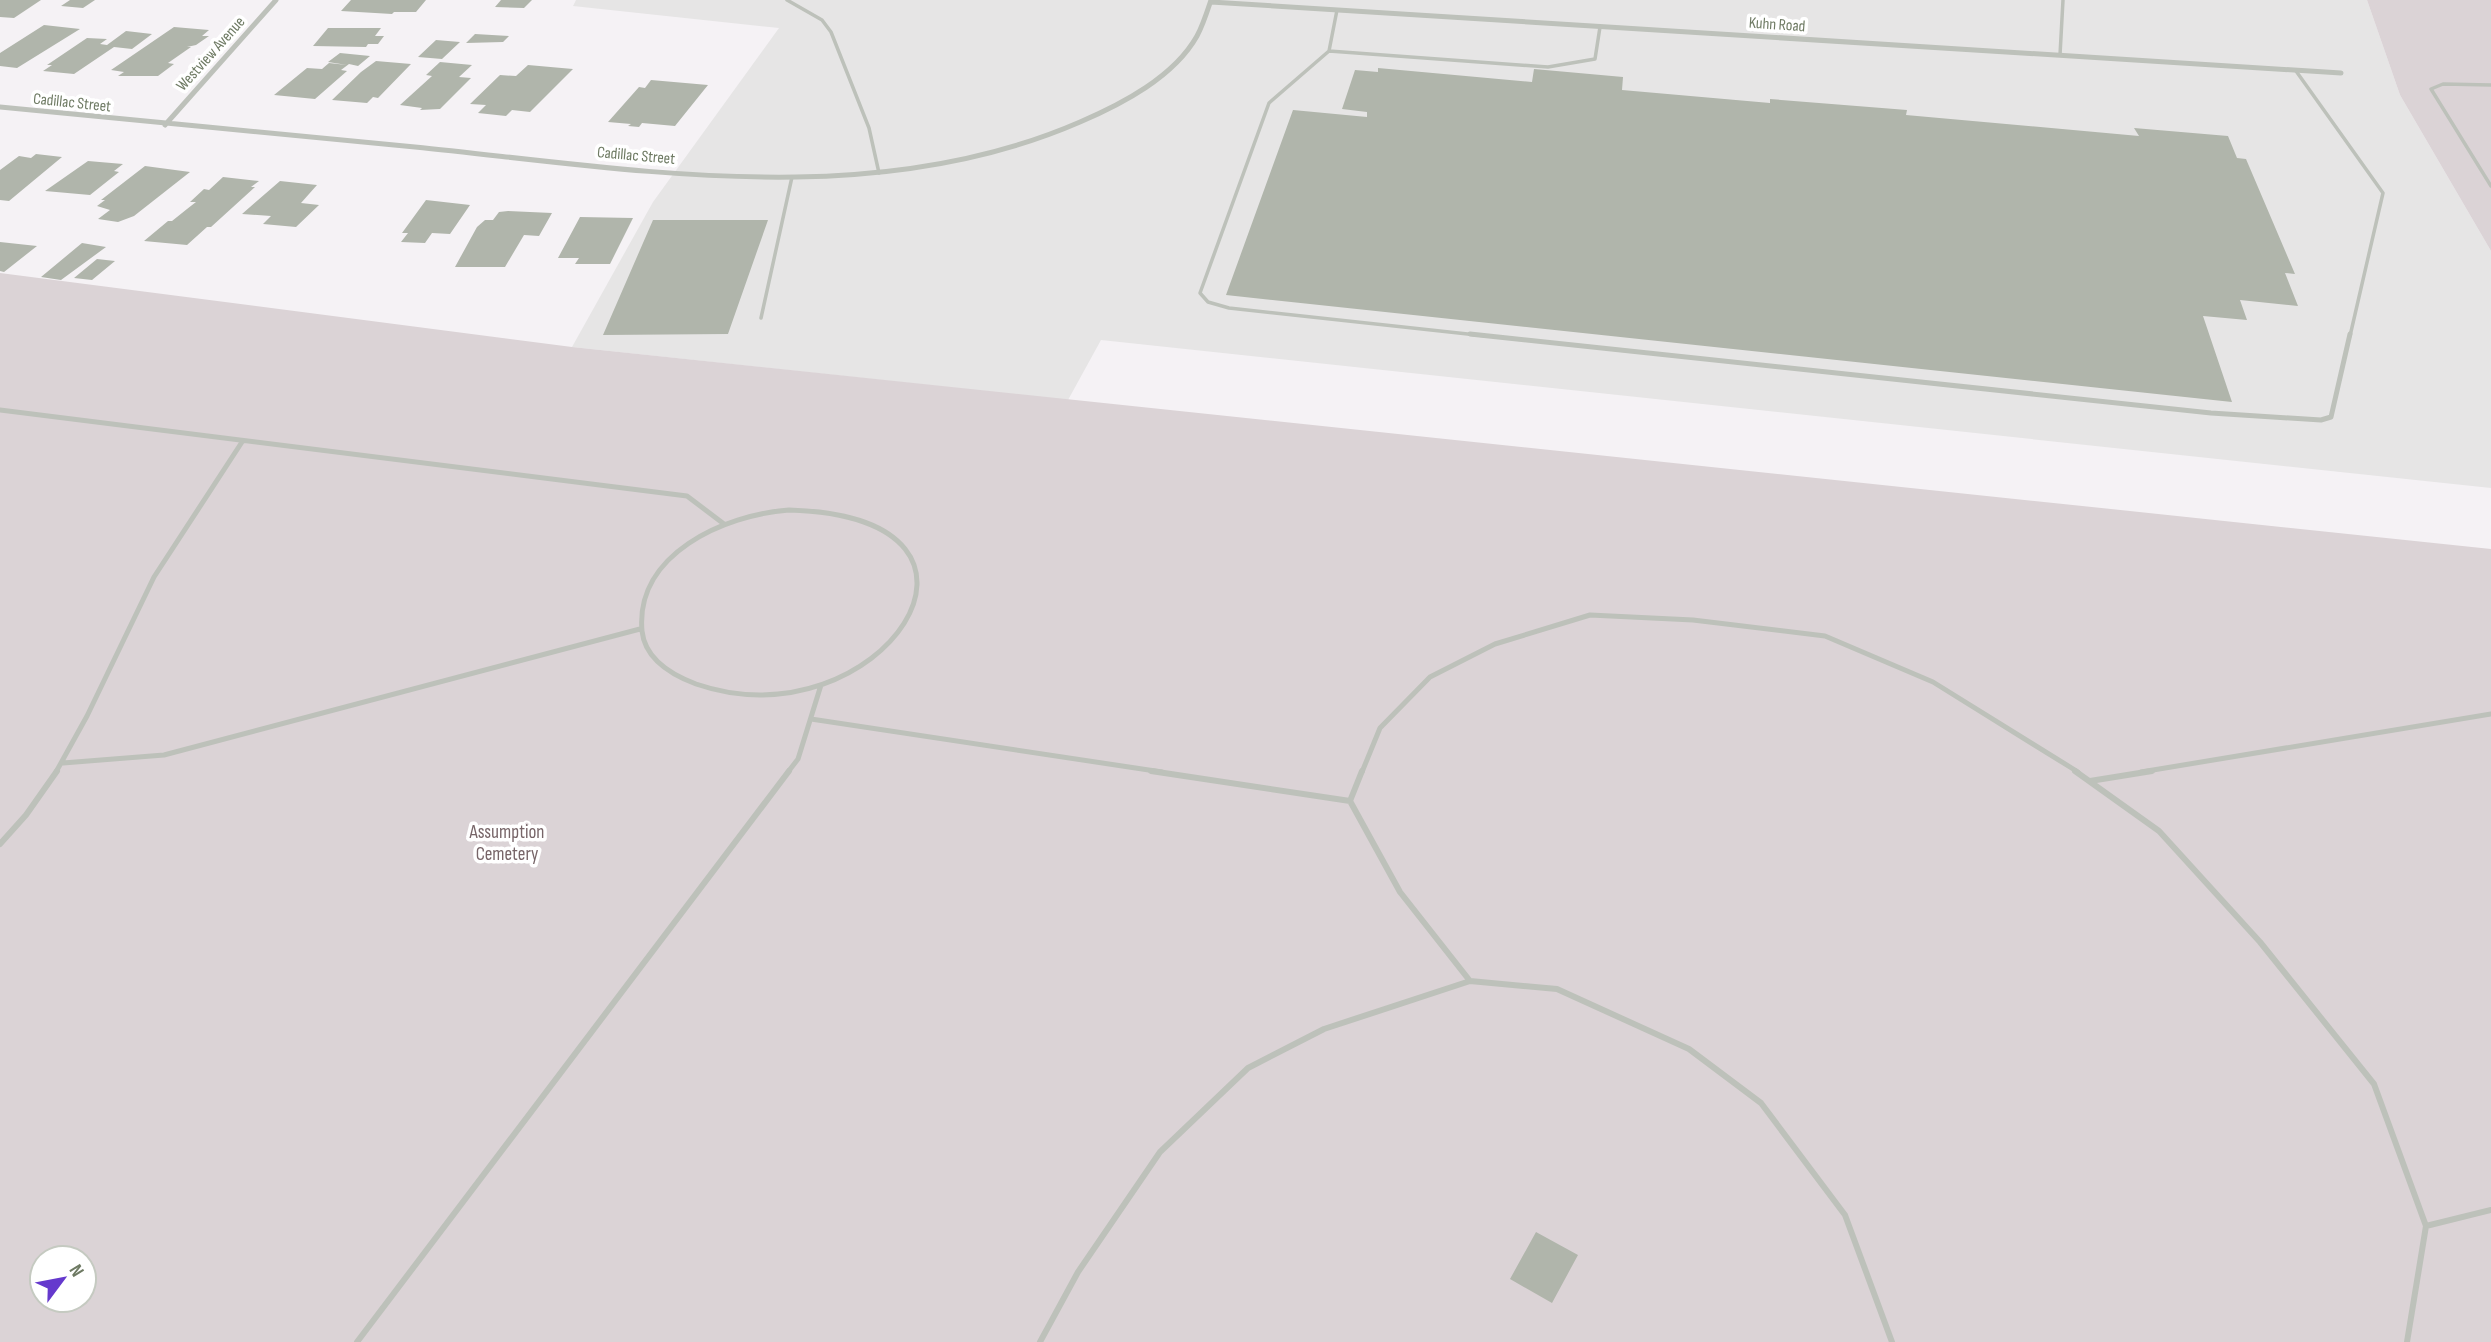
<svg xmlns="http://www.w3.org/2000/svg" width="2491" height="1342" viewBox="0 0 2491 1342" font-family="'Sofia Sans Condensed',sans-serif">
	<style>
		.built { fill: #e6e5e5 }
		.green { fill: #dbd3d6; fill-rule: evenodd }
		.building { fill: #b0b5ab }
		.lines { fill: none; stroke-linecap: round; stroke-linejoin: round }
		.lane-far2 { stroke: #bdc1ba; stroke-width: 3.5 }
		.lane-far1 { stroke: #bdc1ba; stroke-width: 5 }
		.lane { stroke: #bdc1ba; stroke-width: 6 }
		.street { stroke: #bdc1ba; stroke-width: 5 }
		.labels { text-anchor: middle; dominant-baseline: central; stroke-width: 7; stroke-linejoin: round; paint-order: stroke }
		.far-street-label { font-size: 16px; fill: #6e7a63; stroke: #fff }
		.park-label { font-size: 19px; fill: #776568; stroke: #fff }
	</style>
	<rect width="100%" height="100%" fill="#f5f2f5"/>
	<path class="built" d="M576,0H2367L2400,95L2491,251V488L1101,340L1068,400L572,347L653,202L779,28L573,6Z"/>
	<path class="green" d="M2367,0H2491V251L2400,95Z
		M0,273L572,347L2491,549V1342H0ZM42,1258H84V1300H42Z"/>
	<path class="building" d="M0,0H41L14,18L0,17Z
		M70,0H95L83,8L61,6Z
		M351,0H426L416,12H394L392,14L341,11Z
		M501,0H532L524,8L495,7Z
		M44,25L80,29L17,68L0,66V53Z
		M174,27L209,30L202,36H209L196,45L187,47H191L168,63L174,64L158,76H118L124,72L111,70Z
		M328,28H381L375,36H384L378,44H368L366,47L313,46Z
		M126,31L152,34L132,49L114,47L74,74L43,71L52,65H47L87,38L107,39L100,44L107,45Z
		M475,34L509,36L503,42L466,43Z
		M436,40L460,42L442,59L418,57Z
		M340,53L370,56L358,66L349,64L341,70L347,71L315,99L274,95L307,68L322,69L329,63L347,65L328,62Z
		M376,61L411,64L378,98L373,97L367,103L332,100L361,72Z
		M440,62L472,65L459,77L471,78L440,109L420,110L422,108L400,105L432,76L426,75Z
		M528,65L573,69L530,112L512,110L506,116L478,113L486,105L470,104L500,75L516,76Z
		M1378,68L1532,82L1534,69L1623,77L1622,90L1770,103V99L1907,110L1906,115L2139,136L2134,128L2228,136L2237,158L2246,159L2295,274L2285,273L2298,306L2240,300L2247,320L2203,316L2232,402L1226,295L1293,110L1367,117V112L1342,109L1355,70L1378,72Z
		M651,80L708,85L675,126L642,123L639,127L628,126L631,124L608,122L639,87L645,88Z
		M36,154L62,157L9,201L0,200V170L19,156L31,158Z
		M88,161L123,164L114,171L119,172L90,195L45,191Z
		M145,166L190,172L134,216L118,222L98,219L110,210L97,206L105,200H101Z
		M223,177L259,181L251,187H255L211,227H207L187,245L144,241L168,221H172L187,209L196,202H190L204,189L209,190Z
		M280,181L317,185L301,203L319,205L296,227L263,224L271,216L242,214Z
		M426,200L470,205L450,234L432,233L425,243L401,242L408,233H402Z
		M508,211L552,213L539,236L524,235L505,267H455L477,227L485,220H493L499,212Z
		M580,217L633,218L610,264H575L579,258H558Z
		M653,220H768L728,334L603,335Z
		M0,242L37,246L4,272L0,271Z
		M82,243L106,247L61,280L41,277Z
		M97,259L115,261L92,280L74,278Z
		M1536,1232L1578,1255L1552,1303L1510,1279Z"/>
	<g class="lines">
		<path class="lane-far2" d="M787,0L822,20L831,32L869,128L879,173
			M1337,10L1329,51L1548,67L1595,59L1600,27
			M1329,51L1269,103L1200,293L1208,302L1229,308L1486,336
			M2060,55L2063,0
			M2296,71L2383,193L2350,336
			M2491,85L2443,84L2431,89L2491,186
			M761,318L792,177"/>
		<path class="lane-far1" d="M1470,334L2211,413L2321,420L2331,417L2350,334
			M0,410L687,496L724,524
			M789,510C1038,517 878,747 696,684C672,675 645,659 642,631C635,554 724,515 789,510Z
			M811,719L1162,772
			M63,763L164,755L640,629
			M56,772L87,716L154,577L242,442
			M788,772L798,759L821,685
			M1362,772L1380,728L1430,677L1495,644L1590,615L1693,620L1825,636L1933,682L2078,772
			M2141,772L2491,714"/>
		<path class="lane" d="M1151,771L1350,801L1400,892L1470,981
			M2075,771L2159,831L2260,942L2374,1084L2426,1226L2407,1342
			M2090,781L2152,771
			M1350,801L1362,771
			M0,844L26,815L57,771
			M2426,1226L2491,1210
			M357,1342L789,771
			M1040,1342L1078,1272L1160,1152L1248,1068L1324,1029L1470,981L1557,989L1689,1049L1761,1103L1845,1215L1892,1342"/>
		<path class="street" d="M1211,2L2341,73
			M0,107C138,120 277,134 415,147C634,169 871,213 1080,122C1122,104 1174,77 1197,36C1203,25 1207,12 1211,0
			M165,125L276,0"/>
	</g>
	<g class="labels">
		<g class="far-street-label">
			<text transform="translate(1777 25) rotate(4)">Kuhn Road</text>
			<text transform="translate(211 54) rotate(-48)">Westview Avenue</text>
			<text transform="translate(72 103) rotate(6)">Cadillac Street</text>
			<text transform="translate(636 156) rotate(5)">Cadillac Street</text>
		</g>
		<g class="park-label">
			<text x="507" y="832">Assumption<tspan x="507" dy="22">Cemetery</tspan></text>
		</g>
	</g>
	<g transform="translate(63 1279) rotate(58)"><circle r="33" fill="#ffffff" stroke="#c5cac1" stroke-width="2"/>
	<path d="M0-5L12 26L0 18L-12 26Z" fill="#6539cd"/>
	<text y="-10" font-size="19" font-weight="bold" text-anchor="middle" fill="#6e7a63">N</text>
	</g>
</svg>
